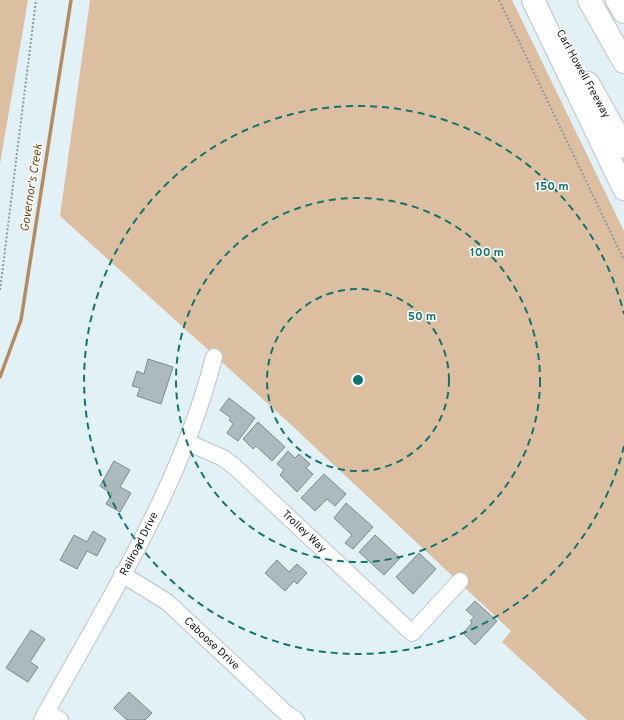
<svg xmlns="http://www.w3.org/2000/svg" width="624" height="720" viewBox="0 0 624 720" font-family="Overpass,sans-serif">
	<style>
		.green { fill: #dcbea0 }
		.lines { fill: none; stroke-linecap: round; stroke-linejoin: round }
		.stream { stroke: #b58b5f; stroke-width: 3.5 }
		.building { fill: #acbabe; stroke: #7e8b8f }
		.minor-casing { stroke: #b8c5ca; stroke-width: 18 }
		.highway-casing { stroke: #b8c5ca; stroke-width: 24 }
		.path { stroke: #909b9f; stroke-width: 2; stroke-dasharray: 2 2; stroke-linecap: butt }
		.minor { stroke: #fff; stroke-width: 16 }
		.highway { stroke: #fff; stroke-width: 22 }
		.ring { fill: none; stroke: #0f766e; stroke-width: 2; stroke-dasharray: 7 5 }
		.labels { text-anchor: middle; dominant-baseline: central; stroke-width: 3; stroke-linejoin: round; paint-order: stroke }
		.street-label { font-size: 11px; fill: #181d1f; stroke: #fff }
		.water-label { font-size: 12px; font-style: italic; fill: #734914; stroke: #fff }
		.centre { fill: #0f766e; stroke: #fff; stroke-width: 2 }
		.ring-label { font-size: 12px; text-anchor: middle; font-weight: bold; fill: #0f766e; stroke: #fff; stroke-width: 3; stroke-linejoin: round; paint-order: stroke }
	</style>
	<rect width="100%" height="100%" fill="#e2f1f5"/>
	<path class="green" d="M0,0H28L0,164Z
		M90,0H512L624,231V720H587L502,642L511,631L287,421L60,216Z"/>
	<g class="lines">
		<path class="stream" d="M0,377L21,320L71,0"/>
	</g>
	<path class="building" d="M148,359L173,367L161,404L137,396L140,388L132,386L137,371L144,374Z
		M229,398L255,418L238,441L227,433L233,424L229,420L231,418L220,410Z
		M258,422L285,447L272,461L256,446L253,449L243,439Z
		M288,451L295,458L299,454L310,464L306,468L313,474L297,492L280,475L284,470L277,464Z
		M114,461L130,470L120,487L131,493L120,512L106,504L112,494L100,486Z
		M324,474L346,494L335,506L327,499L315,511L301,498Z
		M346,503L373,527L353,549L345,543L352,535L334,518Z
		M93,531L106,539L97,556L87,551L77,569L60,560L74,535L87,542Z
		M375,535L400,558L384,575L359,552Z
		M419,553L436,569L413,594L396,577Z
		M277,560L289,572L297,564L307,573L297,584L294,581L285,591L265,573Z
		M475,601L497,621L475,645L463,633L472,623L470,621L474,617L466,610Z
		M31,630L45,639L30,662L38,667L28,682L6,668Z
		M129,692L152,713L145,720H127L114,708Z"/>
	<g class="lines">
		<g class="minor-casing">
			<g id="minor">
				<path id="s1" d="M187,442L223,458L235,467L412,633L460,581"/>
				<path id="s2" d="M122,574L167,602L287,714L296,720"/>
				<path d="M46,712L60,720"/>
				<path id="s3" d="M42,720C106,603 181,488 214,357"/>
			</g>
		</g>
		<g class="highway-casing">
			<path id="highway" d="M533,0L624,189
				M589,0L624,62
				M617,0L624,12
				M588,83L624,147"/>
		</g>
		<path class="path" d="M499,0L624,260
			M0,290L36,0"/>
		<use href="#minor" class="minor"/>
		<use href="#highway" class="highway"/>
	</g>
	<g class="ring">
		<circle cx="358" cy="380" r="91"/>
		<circle cx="358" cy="380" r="182"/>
		<path d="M624 446A274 274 0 1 1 624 314"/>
	</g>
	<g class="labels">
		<g class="street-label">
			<text transform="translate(583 74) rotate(61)">Carl Howell Freeway</text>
			<text stroke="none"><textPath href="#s1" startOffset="149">Trolley Way</textPath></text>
			<text stroke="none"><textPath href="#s3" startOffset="201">Railroad Drive</textPath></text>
			<text stroke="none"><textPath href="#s2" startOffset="114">Caboose Drive</textPath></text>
		</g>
		<g class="water-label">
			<text transform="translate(32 188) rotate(-81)">Governor's Creek</text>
		</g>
	</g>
	<circle cx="358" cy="380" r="6" class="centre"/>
	<g class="ring-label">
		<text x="552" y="190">150 m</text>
		<text x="487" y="256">100 m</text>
		<text x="422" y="320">50 m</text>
	</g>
</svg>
